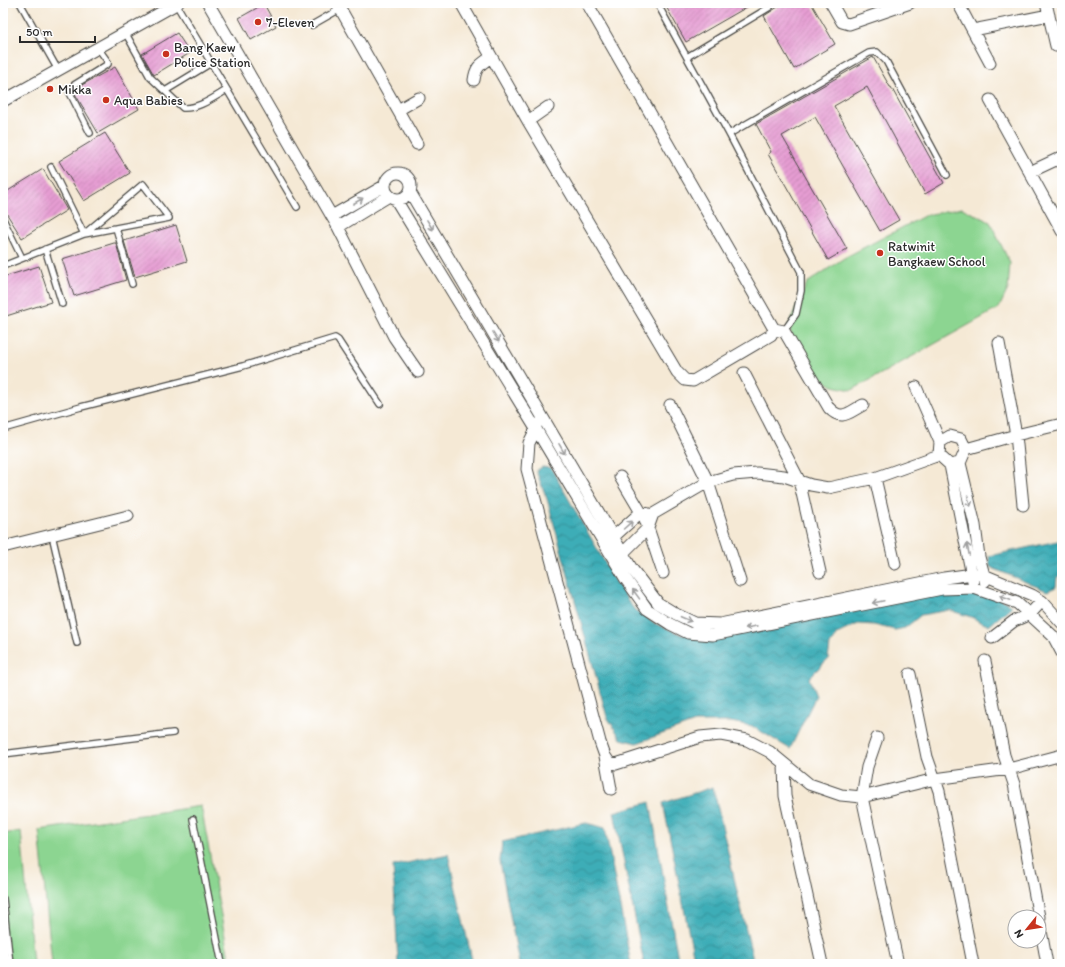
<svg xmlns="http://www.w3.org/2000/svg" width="1065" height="967" viewBox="0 0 1065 967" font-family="Itim,sans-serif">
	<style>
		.green { fill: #8cd591; stroke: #5c805e }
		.water { fill: url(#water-waves); stroke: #346c71 }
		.building { fill: url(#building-hatch) }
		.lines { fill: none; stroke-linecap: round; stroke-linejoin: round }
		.service-casing { stroke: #494844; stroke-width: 8 }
		.minor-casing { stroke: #494844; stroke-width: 13 }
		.service { stroke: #fff; stroke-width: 5.5 }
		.minor { stroke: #fff; stroke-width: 11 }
		.oneway { stroke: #a0a0a0 }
		.poi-dot { fill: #c8321e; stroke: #fff; stroke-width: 1.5 }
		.labels { text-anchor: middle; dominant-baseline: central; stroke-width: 3; stroke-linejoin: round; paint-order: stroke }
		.poi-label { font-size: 13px; fill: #2b2b2b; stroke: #fff; text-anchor: start }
	</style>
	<defs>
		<pattern id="water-waves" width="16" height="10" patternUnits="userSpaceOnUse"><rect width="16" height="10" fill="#3cadb7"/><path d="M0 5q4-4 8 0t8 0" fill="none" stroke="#338d95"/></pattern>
		<pattern id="building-hatch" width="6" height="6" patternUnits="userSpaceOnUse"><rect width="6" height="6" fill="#e69dd3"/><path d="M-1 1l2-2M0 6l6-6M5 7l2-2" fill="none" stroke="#bb80ab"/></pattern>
	</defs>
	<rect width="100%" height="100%" fill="#fff"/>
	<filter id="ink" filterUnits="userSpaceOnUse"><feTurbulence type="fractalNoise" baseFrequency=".025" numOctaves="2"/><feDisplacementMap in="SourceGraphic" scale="8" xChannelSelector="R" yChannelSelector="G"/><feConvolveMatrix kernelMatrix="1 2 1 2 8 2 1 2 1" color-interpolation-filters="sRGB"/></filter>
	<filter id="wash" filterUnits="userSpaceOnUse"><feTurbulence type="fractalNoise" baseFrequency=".012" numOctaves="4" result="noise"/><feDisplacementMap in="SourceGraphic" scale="16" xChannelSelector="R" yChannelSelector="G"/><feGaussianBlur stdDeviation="0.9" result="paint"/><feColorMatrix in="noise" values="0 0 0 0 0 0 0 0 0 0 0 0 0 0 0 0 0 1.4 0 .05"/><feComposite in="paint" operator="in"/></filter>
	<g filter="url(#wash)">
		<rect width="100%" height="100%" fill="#f5e9d5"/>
		<path class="green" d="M962,208L990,222L1010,263L1008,289L999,308L852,390L833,386L807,371L788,326L807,283L844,258L926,215Z
			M201,806L230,964H52L39,830Z
			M21,831L33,964H3V834Z"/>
		<path class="water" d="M542,467L551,468L615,580L633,608L656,624L683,635L946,590L995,595L1012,606L989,626L971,617L949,610L921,615L905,628L895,630L874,625L858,624L837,634L830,645L828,659L809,678L816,696L790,749L752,726L731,722H695L637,743L621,739L607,717L547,499L536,471Z
			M1062,540V575L1057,577L1056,587L1047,591L990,567L989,556Z
			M713,787L754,964H695L663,803Z
			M650,802L679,964H644L614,812Z
			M586,823L605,828L631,964H519L500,861L502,842Z
			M448,854L473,964H398L393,866Z"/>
		<g id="blocks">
			<path class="building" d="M664,3H754L686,42Z
				M784,3H811L835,44L794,69L764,16Z
				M264,4L276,26L251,40L239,18Z
				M177,33L190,53L154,75L142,54Z
				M873,57L890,87H891L944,183L925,194L867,87L834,106L899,220L880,231L815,117L782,136L847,249L828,260L768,154L771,152L756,124Z
				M115,67L139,109L98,133L74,92L78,87Z
				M105,133L130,173L84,201L59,161Z
				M43,169L67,210L22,238L3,208V194Z
				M176,225L187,261L135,277L124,241Z
				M114,243H116L126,280L74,296L62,259Z
				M39,266L51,302L3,317V277Z"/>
		</g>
	</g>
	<g filter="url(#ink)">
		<use href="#blocks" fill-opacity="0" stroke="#494844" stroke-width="1"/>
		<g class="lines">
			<g class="service-casing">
				<path id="service" d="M20,3L58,70
					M657,3L729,134L801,272V291L796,314L784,331
					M176,4L297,207
					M312,25L340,9
					M125,32L150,77L183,108C199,109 214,97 227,90
					M687,57L770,7
					M165,91L211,63
					M90,133L69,91L74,85L108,64V62L98,48
					M729,134L869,53L877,52L886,61L947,175
					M51,167L84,234
					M3,219L22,258
					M116,228L132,284
					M45,249L62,304
					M3,266L84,234L169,218L143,184L84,234
					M3,429L81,407L243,366L335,338L338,340L380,404
					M52,535L77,643
					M3,754L173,733
					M193,819L222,964
					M3,899L10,964"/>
			</g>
			<g class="minor-casing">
				<path id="minor" d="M208,3L338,227L394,337L418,372
					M337,3L417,144
					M461,3L528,121L677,372L685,380L693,381L771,335L774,329L587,3
					M831,3L842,22L849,24L910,3
					M958,3L990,63
					M1046,3L1056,46
					M973,30L1049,15
					M474,80C476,66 480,65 491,57
					M990,100L1062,231
					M3,101L178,3
					M398,110L419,98
					M528,121L548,107
					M1030,172L1062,157
					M385 186a13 13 0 1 1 26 0a13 13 0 1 1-26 0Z
					M410,192L632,569L658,603L676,614L695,623L720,624L944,578L973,574L984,575L1032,595L1042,601L1062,623
					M396,200L536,429L613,558L625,578L647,609L670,624L688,633L713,635L942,589L974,588L1017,603L1053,636L1062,653
					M332,216L384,186
					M338,227L389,196
					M774,329L784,331L829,408C842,422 849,412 863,405
					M999,343L1016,435L1023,505
					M744,373L799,480L820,572
					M916,387L940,442
					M670,405L708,482L740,581
					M536,424V429L529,443L527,469L600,742L605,756L611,789
					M950,436L961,439L966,449L960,463L950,465L939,455L940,442Z
					M966,449L1016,435L1062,424
					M960,463L975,525L979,557L984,575L985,581
					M950,465L973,581
					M620,477L645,519L663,573
					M875,478L895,564
					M609,541L641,512L649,514
					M3,547L128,516
					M617,556L623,553L648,528L653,514L708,482L733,475L757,473L784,476L811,485L828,488L875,478L939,455
					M992,638L1014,621L1030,614L1042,601
					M985,661L1004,755L1014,784L1039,917
					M910,674L927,757L939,791L973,964
					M877,738L867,767L862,797L898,964
					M605,756L609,762L616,764L700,737L721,735L747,740L770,752L809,784L841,795L862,797L935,779L1009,769L1062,755
					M784,764L785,796L822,964
					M1039,920L1047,964"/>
			</g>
			<use href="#service" class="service"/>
			<use href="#minor" class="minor"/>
		</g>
		<defs><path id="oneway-shaft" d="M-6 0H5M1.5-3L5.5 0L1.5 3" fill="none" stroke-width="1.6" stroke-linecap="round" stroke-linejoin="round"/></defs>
		<g class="oneway">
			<use href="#oneway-shaft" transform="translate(358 201) rotate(-30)"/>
			<use href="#oneway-shaft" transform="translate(430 225) rotate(59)"/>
			<use href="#oneway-shaft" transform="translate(496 337) rotate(59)"/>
			<use href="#oneway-shaft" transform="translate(562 449) rotate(60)"/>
			<use href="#oneway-shaft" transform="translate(969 501) rotate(76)"/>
			<use href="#oneway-shaft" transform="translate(628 525) rotate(-42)"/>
			<use href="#oneway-shaft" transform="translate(968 549) rotate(-102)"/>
			<use href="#oneway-shaft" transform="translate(636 594) rotate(-126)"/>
			<use href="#oneway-shaft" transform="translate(1005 598) rotate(-159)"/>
			<use href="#oneway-shaft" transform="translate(878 602) rotate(168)"/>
			<use href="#oneway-shaft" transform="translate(686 619) rotate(23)"/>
			<use href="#oneway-shaft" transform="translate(751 627) rotate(169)"/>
		</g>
	</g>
	<g class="poi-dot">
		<circle cx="258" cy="22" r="4"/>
		<circle cx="166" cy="54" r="4"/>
		<circle cx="50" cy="89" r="4"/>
		<circle cx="106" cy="100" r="4"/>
		<circle cx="880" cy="253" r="4"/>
	</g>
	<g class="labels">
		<g class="poi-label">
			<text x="266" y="22">7-Eleven</text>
			<text x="174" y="47">Bang Kaew<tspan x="174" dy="15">Police Station</tspan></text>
			<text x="58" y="89">Mikka</text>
			<text x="114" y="100">Aqua Babies</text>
			<text x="888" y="246">Ratwinit<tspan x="888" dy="15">Bangkaew School</tspan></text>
		</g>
	</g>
	<rect width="1065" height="967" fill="none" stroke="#fff" stroke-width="16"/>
	<g transform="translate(1027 929) rotate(240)"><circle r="19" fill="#ffffff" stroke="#aaaaaa"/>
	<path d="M0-3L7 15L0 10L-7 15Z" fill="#c8321e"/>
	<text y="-6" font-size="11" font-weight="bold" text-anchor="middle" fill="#2b2b2b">N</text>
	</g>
	<path d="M20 36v6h75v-6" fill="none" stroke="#2b2b2b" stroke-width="2"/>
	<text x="26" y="36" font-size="12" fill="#2b2b2b" stroke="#ffffff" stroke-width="3" paint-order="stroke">50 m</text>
</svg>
